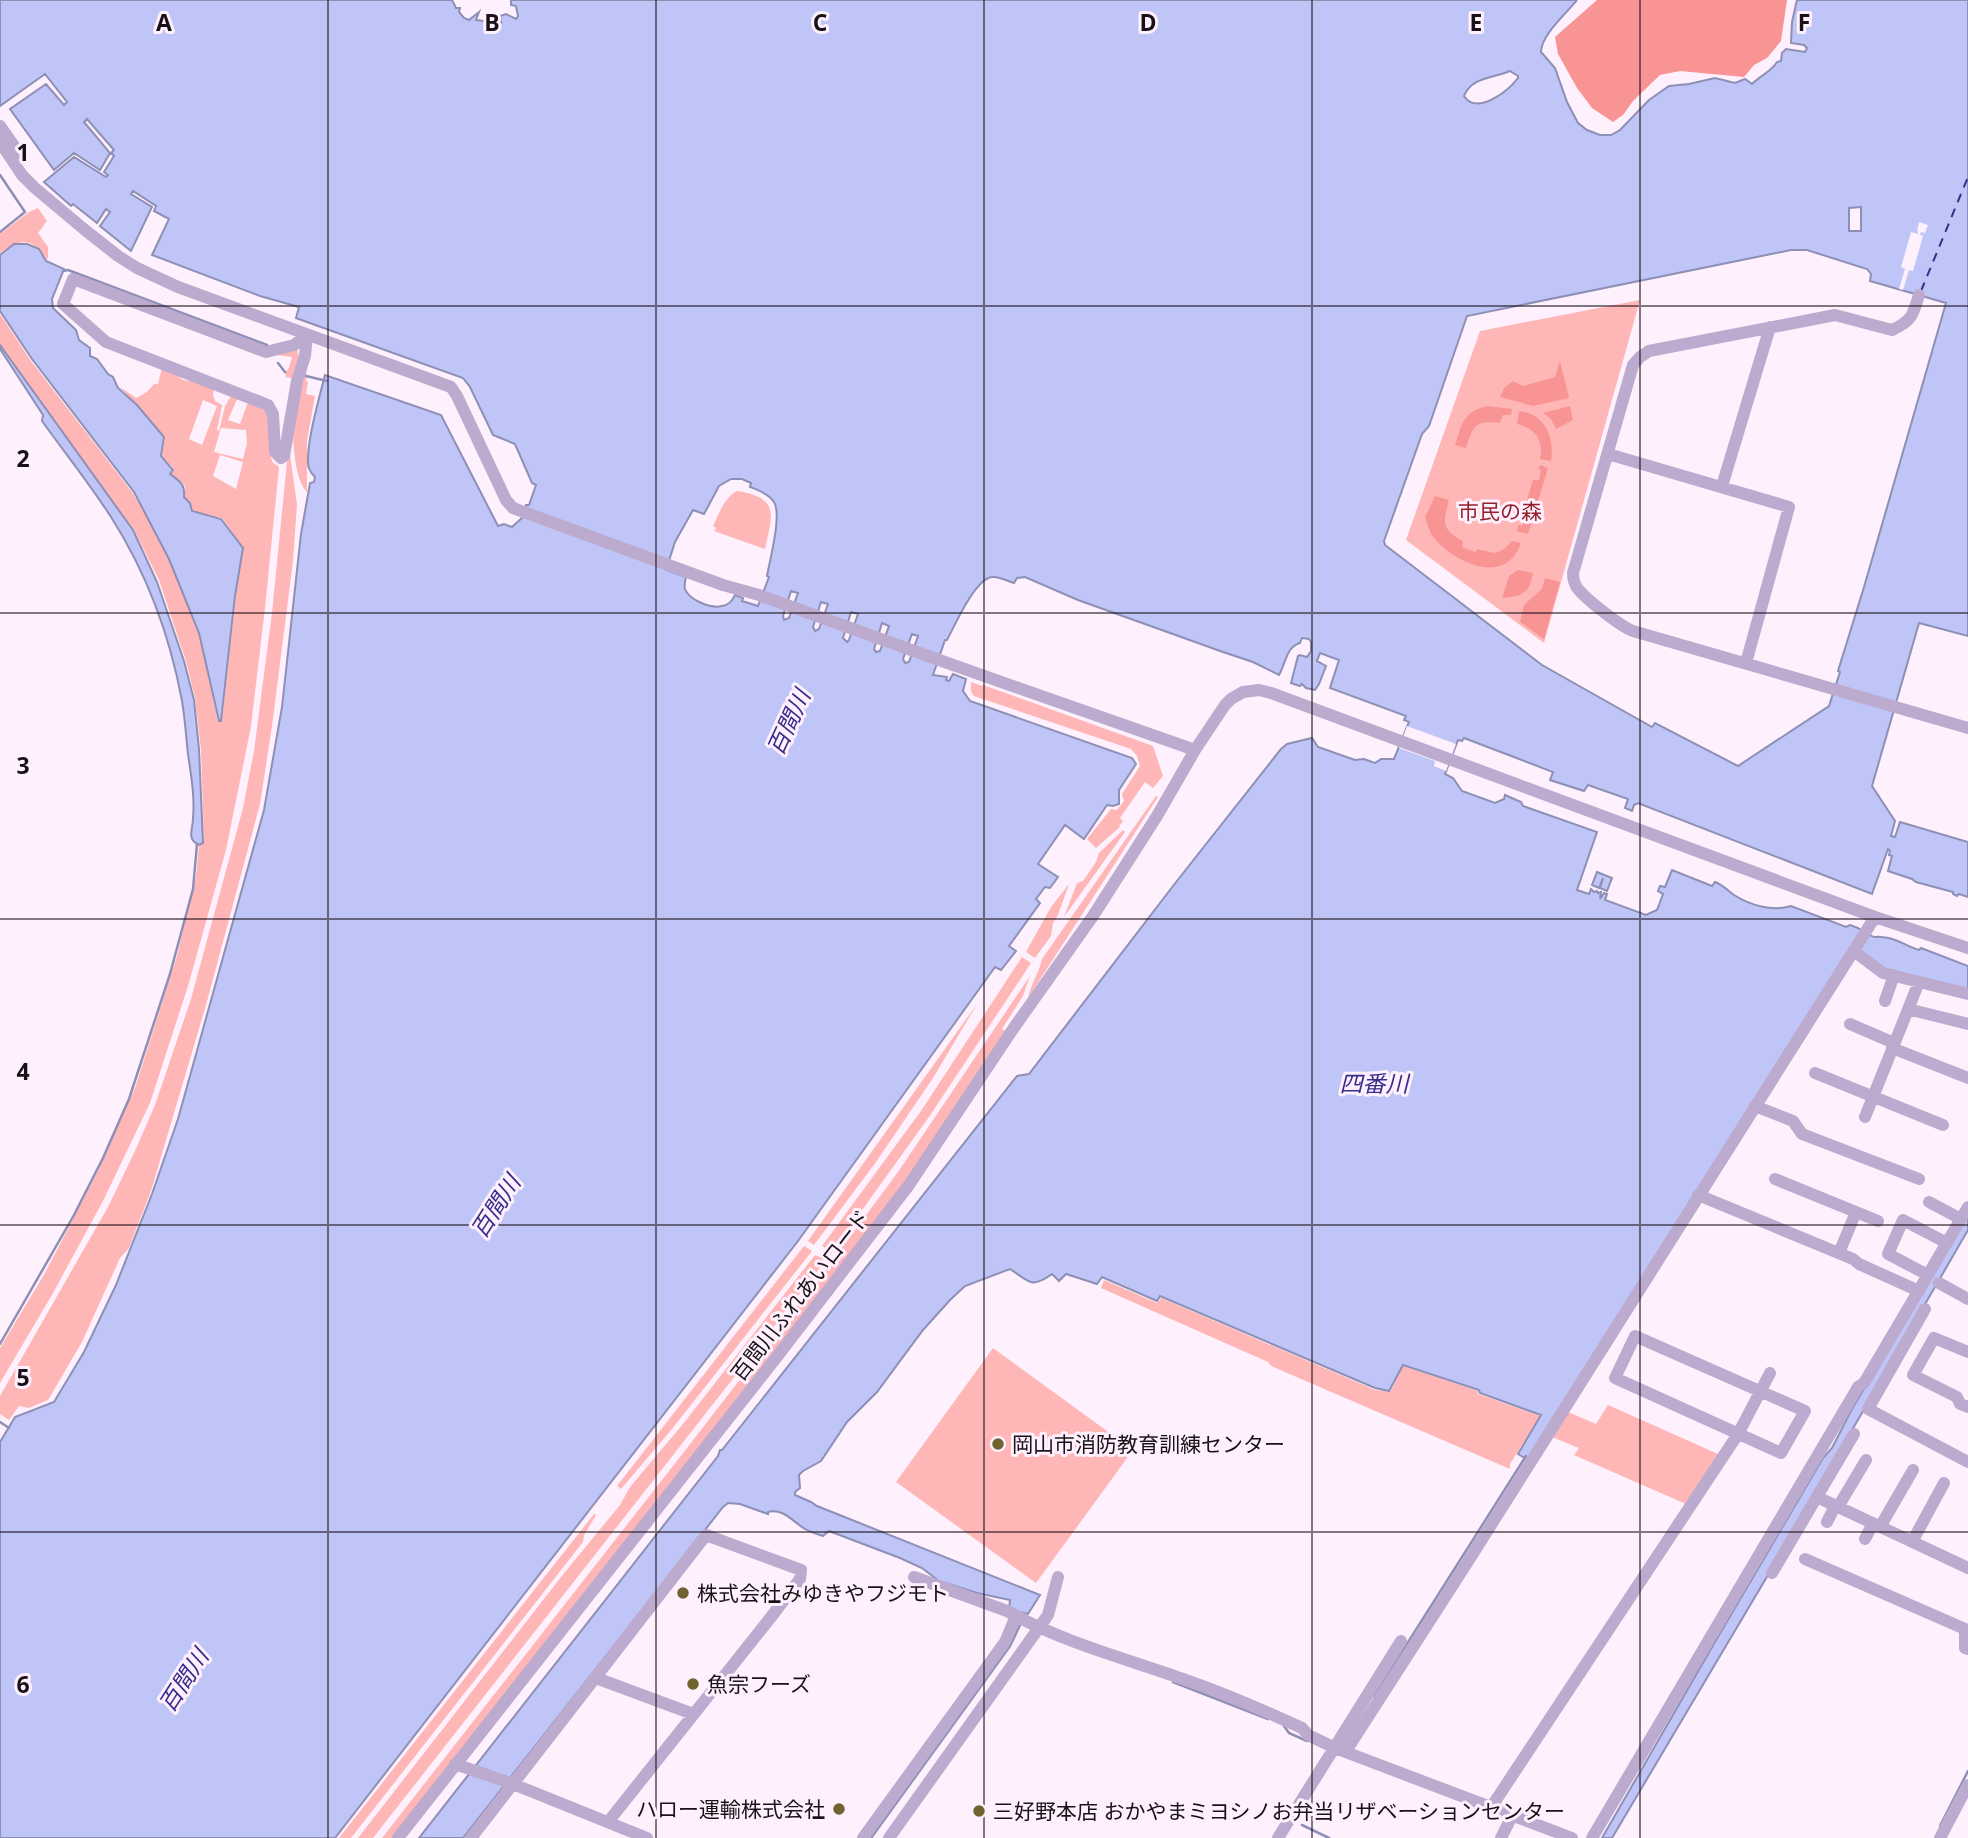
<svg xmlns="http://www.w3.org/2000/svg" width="1968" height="1838" viewBox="0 0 1968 1838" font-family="'Open Sans','Noto Sans JP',sans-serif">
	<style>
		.green { fill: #feb7b6; fill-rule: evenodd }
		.forest { fill: #f89594 }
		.water { fill: #c0c5f8; stroke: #8e8fb5; stroke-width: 2; fill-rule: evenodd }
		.pier { fill: #fef0fc }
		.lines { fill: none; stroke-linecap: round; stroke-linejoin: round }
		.stream { stroke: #8e8fb5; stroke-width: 2.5 }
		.ferry { stroke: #372d8b; stroke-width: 2; stroke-dasharray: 9 7; stroke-linecap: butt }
		.minor { stroke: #bcabcf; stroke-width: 12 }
		.grid { fill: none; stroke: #191118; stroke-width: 2; stroke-opacity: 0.55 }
		.poi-dot { fill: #706330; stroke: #fef0fc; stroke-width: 2.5 }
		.labels { text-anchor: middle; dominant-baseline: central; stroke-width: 6; stroke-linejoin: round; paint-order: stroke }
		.park-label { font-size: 21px; fill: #93202c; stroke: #fef0fc }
		.street-label { font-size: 21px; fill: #191118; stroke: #fef0fc }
		.poi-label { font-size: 21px; fill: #191118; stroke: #fef0fc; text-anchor: start }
		.water-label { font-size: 23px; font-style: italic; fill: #372d8b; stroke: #fef0fc }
		.grid-label { font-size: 23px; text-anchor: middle; font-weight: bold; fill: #191118; stroke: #fef0fc; stroke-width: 6; stroke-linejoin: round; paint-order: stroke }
	</style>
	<rect width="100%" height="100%" fill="#fef0fc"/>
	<path class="green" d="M38,208L47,221L38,233L48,247V257L47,260C33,237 20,238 0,253V234L29,212Z
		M1640,300L1544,643L1406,540L1480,331Z
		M0,314L31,361L132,492L150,522L169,560L199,634L218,722L222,721L236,595L243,548L222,518L192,511L191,503L185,498V486L181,481L171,474L174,469L162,456L165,437L120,387L136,398L147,392L154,384H158L162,367L178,376L183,380L203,383L214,387L213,395L215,401L222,405L217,430L219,431L225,406L231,396L267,408L271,428V458L273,463L279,467L265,608L251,726L226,850L188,986L150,1103L103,1201L53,1293L0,1383V1348L45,1273L99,1169L135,1088L177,956L196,876L199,846L204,843L201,750L195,698L186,661L159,580L134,530L0,345ZM237,399L248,402L240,424L228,420ZM203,400L217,406L202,445L189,439ZM221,428L246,430L247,443L243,459L214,452ZM220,455L243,462L236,489L213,476Z
		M297,350L299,356L295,379L286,377L285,373L289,368L292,357L276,355Z
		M305,373L307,374L306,381L308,382L306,394L315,396L307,441V492C295,481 293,444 293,428C294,413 301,389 305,373Z
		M288,452L290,455L297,504L293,561L272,726L260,804L206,1005L151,1191L129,1248L120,1258L82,1342L48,1400L29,1408L19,1406L9,1420L0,1414V1396L108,1207L135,1151L155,1105L191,999L243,808L254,751L272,613Z
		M737,491C781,498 772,515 765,549L714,531L716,528L713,526C719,514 724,498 737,491Z
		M971,682L982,686L983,685L1153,746L1163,776L1153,788L1145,782L1120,818L1123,821L1119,826L1120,827L1096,848L1087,839L1111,809L1117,810L1124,801L1122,794L1140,766L1137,756L1131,749L974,696L971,691Z
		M1156,796L1158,797L1028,998C1031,984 1039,973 1042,959Z
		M1123,830L1125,832L1064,917L1077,883L1083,881L1096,862L1099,853Z
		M1069,884L1058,915L1053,923L1051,936L1035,958L1026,952L1051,907Z
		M1022,957L1031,963L929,1117L829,1256L830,1251L822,1246L921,1111Z
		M1030,976L1023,996L1002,1029L1005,1031L881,1218L393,1838H382L687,1448L852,1234L898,1172Z
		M977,1004L933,1078L876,1162L814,1245L808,1241Z
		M804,1246L812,1251L672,1429L621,1489L617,1486Z
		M815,1255L826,1260L373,1838H358L561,1577L620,1505L630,1487L683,1424Z
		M1104,1280L1157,1303L1161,1298L1375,1390L1390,1392L1403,1366L1478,1391V1394L1540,1416L1510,1464V1469L1271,1366L1268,1362L1101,1288Z
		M993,1348L1133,1450L1036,1583L896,1482Z
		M1608,1405L1718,1454L1686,1504L1574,1455L1579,1448L1552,1437L1568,1412L1596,1424Z
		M594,1514L596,1515L584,1535L583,1542L351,1838H339Z"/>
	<path class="forest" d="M1597,0H1787L1781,41L1767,58L1754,65L1744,77L1680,71L1660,75L1633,101L1623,115L1613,122L1592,108L1577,88L1558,54L1555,37Z
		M1560,361L1569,398L1533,406L1500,397L1504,388L1513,381L1523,386L1555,377Z
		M1488,406L1512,409L1511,415H1503L1500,423C1475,420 1473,426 1466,448L1455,445C1462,424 1463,411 1488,406Z
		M1570,406L1573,420L1556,429L1551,419L1543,413Z
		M1519,411C1545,413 1555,438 1551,461L1540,459C1544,440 1535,428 1517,424Z
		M1540,465L1548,468L1528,534L1517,531L1518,525L1522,526L1525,516L1523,514L1533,480H1539L1541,470L1538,469Z
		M1435,496L1449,500C1443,522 1441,530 1463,541L1462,547L1475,552L1478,549C1496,554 1498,556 1512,541L1521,543C1506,587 1454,563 1433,537C1429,531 1427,523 1425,517Z
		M1518,570L1533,573C1529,595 1522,596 1502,598L1509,576Z
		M1545,578L1560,582L1544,639L1520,622L1524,605L1542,589Z"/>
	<path class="water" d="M0,0H452L456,8H460L459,12L464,18L469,20L479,12L476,20L483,21L492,31L501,23L500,16L506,14L516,19L518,16L516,6L511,5V0H1577C1567,13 1541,35 1541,52L1555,68L1567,102L1578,123L1587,130L1600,135H1611L1620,130L1649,100L1669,86L1689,84L1715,78L1735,83L1745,79L1752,84C1761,75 1771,72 1777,62L1781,61L1782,53L1786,49L1805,52L1807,48L1804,45L1791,43L1792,22L1797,0H1968V636L1919,623L1872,786L1895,821L1891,836L1895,837L1900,822L1968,842V897L1959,894L1957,896L1953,894V892L1916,882L1912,879L1888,871L1892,856L1889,855L1890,851L1888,849L1872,894L1638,803L1634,805L1632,811L1625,808L1628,799L1588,785L1584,791L1550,780L1553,772L1464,738L1462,741L1458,740L1445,774L1453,778L1462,791L1495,803L1504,799L1505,795L1521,802L1523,806L1597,832L1577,890L1589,894L1591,889L1594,892L1597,891L1598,893L1601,892L1600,899L1604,893L1607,894L1605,900L1646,915L1657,910L1663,894L1658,891L1660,886L1665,887L1672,870L1712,886L1715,882C1723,885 1727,890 1734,895C1750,905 1772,912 1791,906L1846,927L1850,925C1860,928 1862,930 1870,935C1876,939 1875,936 1881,937C1895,937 1906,946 1919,950L1921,948L1968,966V991L1882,970L1854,947L1528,1460L1518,1454L1541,1415L1480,1393L1479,1390L1403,1365L1389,1391L1375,1388L1160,1296L1157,1301L1102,1277L1097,1284L1066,1274L1059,1281L1052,1274C1031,1289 1030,1282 1010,1269L965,1286L950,1300L923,1330L877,1392L847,1422L821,1461L803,1471L799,1475L800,1488L795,1492V1495L811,1502L817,1506L1040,1595L1028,1614L1009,1610L1010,1600L977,1593L939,1581L922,1568L900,1558L829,1531L823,1536C817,1534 810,1532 805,1529C793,1522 784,1508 768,1512V1514L740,1504L728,1503L723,1507L463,1838H419L718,1456L720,1450H722L1017,1076L1029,1074L1173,886L1281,749L1287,744L1312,738L1318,747L1355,760L1364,759L1375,763L1381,759H1394L1409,722L1404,720L1406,716L1330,688L1339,660L1320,653L1317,661L1326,666L1319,684L1315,690L1306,688L1302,684L1300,686L1291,683L1298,656L1300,655L1307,657L1311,651V642L1309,639L1302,638L1300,643C1286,647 1286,663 1279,675L1253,662L1223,652L1078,600L1025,577L1017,578L1014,583C1007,581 999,576 992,577C975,579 955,625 947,640H945L933,675L947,677L946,680L949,681L953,674L966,679L963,691L970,701L1132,758L1136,764L1119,790V804L1113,806L1107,805L1084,839L1065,825L1038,864L1058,877L1050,888L1045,887L1036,899L1040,903L1009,946L1016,951L1001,970L995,967L798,1241L335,1838H0V1442L15,1417L54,1402L84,1352L116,1285L152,1194L178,1119L264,810L282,707L301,534L310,483L314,482L315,477C312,474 308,469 308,463C307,440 319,399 325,375L441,415L498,526L504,524L512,527L523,517L526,505H529L536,485L532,483L515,444L493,435L470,387L463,378L296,318L299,307L260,296L152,255L169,219L154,211L156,206L133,191L131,194L152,207L131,251L100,226L110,212L106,209L97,223L73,204L71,206L44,182L74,157L106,177L108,175L104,172L114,156L111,153L114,150L87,119L84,122L110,153L100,170L74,153L54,170L10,109L46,84L64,105L67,102L45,74L0,106ZM1510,71L1518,76V78C1508,91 1477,116 1464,96C1471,77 1494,78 1510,71ZM1861,207V231H1849V208ZM1791,250H1807L1867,269L1871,274L1870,281L1946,303L1864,587L1838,671L1840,672L1829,706L1738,766L1655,723L1652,727L1542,665L1385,545L1384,541L1422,434L1429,426L1467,316ZM731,479H742L751,483L750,487C758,490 769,494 774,502C782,515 770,559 767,576L769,577L758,606L742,601L743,598L735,595C732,601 729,605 722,606C711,609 689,600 685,589C684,585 685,581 686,577L666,570L675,542L693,510L704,514L719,486ZM791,591L798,593L789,618L784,620L783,616ZM821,602L828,604L819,629L815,631L813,627ZM851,612L858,614L849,640L847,642L843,638ZM882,623L889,626L880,651L876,652L874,649ZM912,634L918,636L909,662L905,663L903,659Z
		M14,244H27L32,246L39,249L46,261L64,269L52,299L53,308L76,330L79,340L90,348V356L97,359L108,374L113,377L118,388L137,405L164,437L161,456L173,470L170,474C181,482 185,484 184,497L190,503L192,511L221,519L243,548L235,596L221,721H219L199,633L169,559L134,492L32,359L0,311V255Z
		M0,345L133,530L157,582L184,661L194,700L199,749L203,843L199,845C186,839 193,830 193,818C195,797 191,775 188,754C186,736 185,718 182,701C170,636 146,572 111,517C90,484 65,453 42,421L43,415L0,349Z
		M1597,872L1612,878L1607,891L1600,888L1603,878L1599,888L1592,885Z
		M1968,1214V1230L1768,1575L1612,1838H1602L1719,1635L1823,1458L1832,1448L1852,1409Z"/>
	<path class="pier" d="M1919,222L1928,225L1925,233L1921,232L1920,235L1923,236L1913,271L1909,270L1903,290L1899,289L1905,269L1901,267L1911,232L1918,234V231H1917Z
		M1407,726L1456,744L1446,771L1434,766L1435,761L1399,748Z"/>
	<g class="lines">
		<path class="stream" d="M0,175L25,212L0,232
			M63,271L68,270L267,345L268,348
			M278,363L285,372
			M306,376L327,381
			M0,1344L74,1215L103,1158L129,1099L170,974L193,889L197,844
			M0,1422L9,1428
			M1173,1682L1268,1719
			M1374,1696L1526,1456
			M1284,1726L1289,1733L1307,1741
			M1302,1825L1329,1838
			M1940,1826L1968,1771
			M871,1838L1010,1646L1021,1623"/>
		<path class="ferry" d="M1921,291L1968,177"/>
		<path class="minor" d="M0,126L19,153
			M0,142L22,175L35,188L85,230L118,256L137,268L178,287L451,387L457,396L506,500L513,508L723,585L759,595L939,660L1195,750
			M73,279L266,352L294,345L307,335L305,356L297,381L284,456L281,458L275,452L273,414L268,405L106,342L63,304Z
			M1919,295C1913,315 1912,321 1892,330L1835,315L1649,351L1640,357L1633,365L1573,573C1573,579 1574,584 1578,589C1587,600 1620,626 1633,631L1968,728
			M1608,454L1789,507L1746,663
			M1722,486L1770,327
			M1855,952L1883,973L1968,994
			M1885,1001L1894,975
			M1908,1009L1968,1024
			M1850,1024L1894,1043
			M1892,1048L1968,1078
			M1815,1073L1943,1125
			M1755,1106L1793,1121L1802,1134L1919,1179
			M1865,1117L1919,982
			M1775,1179L1878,1221
			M1698,1195L1853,1259L1859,1264L1919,1291
			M1929,1202L1961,1219
			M1839,1253L1856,1212
			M1928,1275L1888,1254L1903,1220L1947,1243
			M1939,1283L1968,1299
			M1925,1309L1868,1409L1968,1462
			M1635,1336L1805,1411L1781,1453L1615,1378Z
			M1968,1352L1934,1338L1913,1375L1957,1397L1960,1404L1968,1407
			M1817,1497L1968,1568
			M1838,1507L1866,1460
			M1827,1522L1835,1506
			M1880,1527L1913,1470
			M1865,1539L1873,1523
			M1912,1542L1944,1483
			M1805,1559L1965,1629V1648L1968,1649
			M1772,1573L1854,1434
			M914,1577L1007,1611C1062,1642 1124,1658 1183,1679C1223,1693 1263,1710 1302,1728L1308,1735L1335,1748L1572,1838
			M596,1678L693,1714
			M1346,1751L1467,1563L1875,917
			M455,1764L513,1784L647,1838
			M1492,1806L1738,1434L1770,1373
			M398,1838L776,1358L909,1185L1013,1029L1093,916L1157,816L1195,750L1225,705L1231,699L1243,692L1259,690L1271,693L1875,917L1968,948
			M471,1838L706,1535L801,1570L800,1579L771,1617L608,1822
			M863,1838L1005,1642L1016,1616
			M889,1838L1048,1615L1058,1577
			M1278,1838L1401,1641
			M1501,1838L1513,1814
			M1592,1838L1858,1387L1864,1383L1968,1207
			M1940,1838L1968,1785"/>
	</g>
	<path class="grid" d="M328,0V1838M656,0V1838M984,0V1838M1312,0V1838M1640,0V1838M0,306H1968M0,613H1968M0,919H1968M0,1225H1968M0,1532H1968"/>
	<g class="poi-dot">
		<circle cx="998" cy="1444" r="7"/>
		<circle cx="683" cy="1593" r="7"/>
		<circle cx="693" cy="1684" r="7"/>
		<circle cx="839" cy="1809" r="7"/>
		<circle cx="979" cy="1811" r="7"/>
	</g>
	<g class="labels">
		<g class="park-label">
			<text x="1500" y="511">市民の森</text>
		</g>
		<g class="street-label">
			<text transform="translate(800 1295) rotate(-52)">百間川ふれあいロード</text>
		</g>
		<g class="poi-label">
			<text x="1012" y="1444">岡山市消防教育訓練センター</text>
			<text x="697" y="1593">株式会社みゆきやフジモト</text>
			<text x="707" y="1684">魚宗フーズ</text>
			<text x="825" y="1809" text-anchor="end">ハロー運輸株式会社</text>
			<text x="993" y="1811">三好野本店 おかやまミヨシノお弁当リザベーションセンター</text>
		</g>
		<g class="water-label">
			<text transform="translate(788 722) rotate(-65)">百間川</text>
			<text x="1374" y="1083">四番川</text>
			<text transform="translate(495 1206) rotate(-57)">百間川</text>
			<text transform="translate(183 1680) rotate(-57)">百間川</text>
		</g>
	</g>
	<g class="grid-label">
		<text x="164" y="31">A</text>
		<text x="492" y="31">B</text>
		<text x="820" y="31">C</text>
		<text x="1148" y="31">D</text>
		<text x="1476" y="31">E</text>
		<text x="1804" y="31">F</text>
		<text x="23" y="161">1</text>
		<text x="23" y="467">2</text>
		<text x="23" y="774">3</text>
		<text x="23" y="1080">4</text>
		<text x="23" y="1386">5</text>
		<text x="23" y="1693">6</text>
	</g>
</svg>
